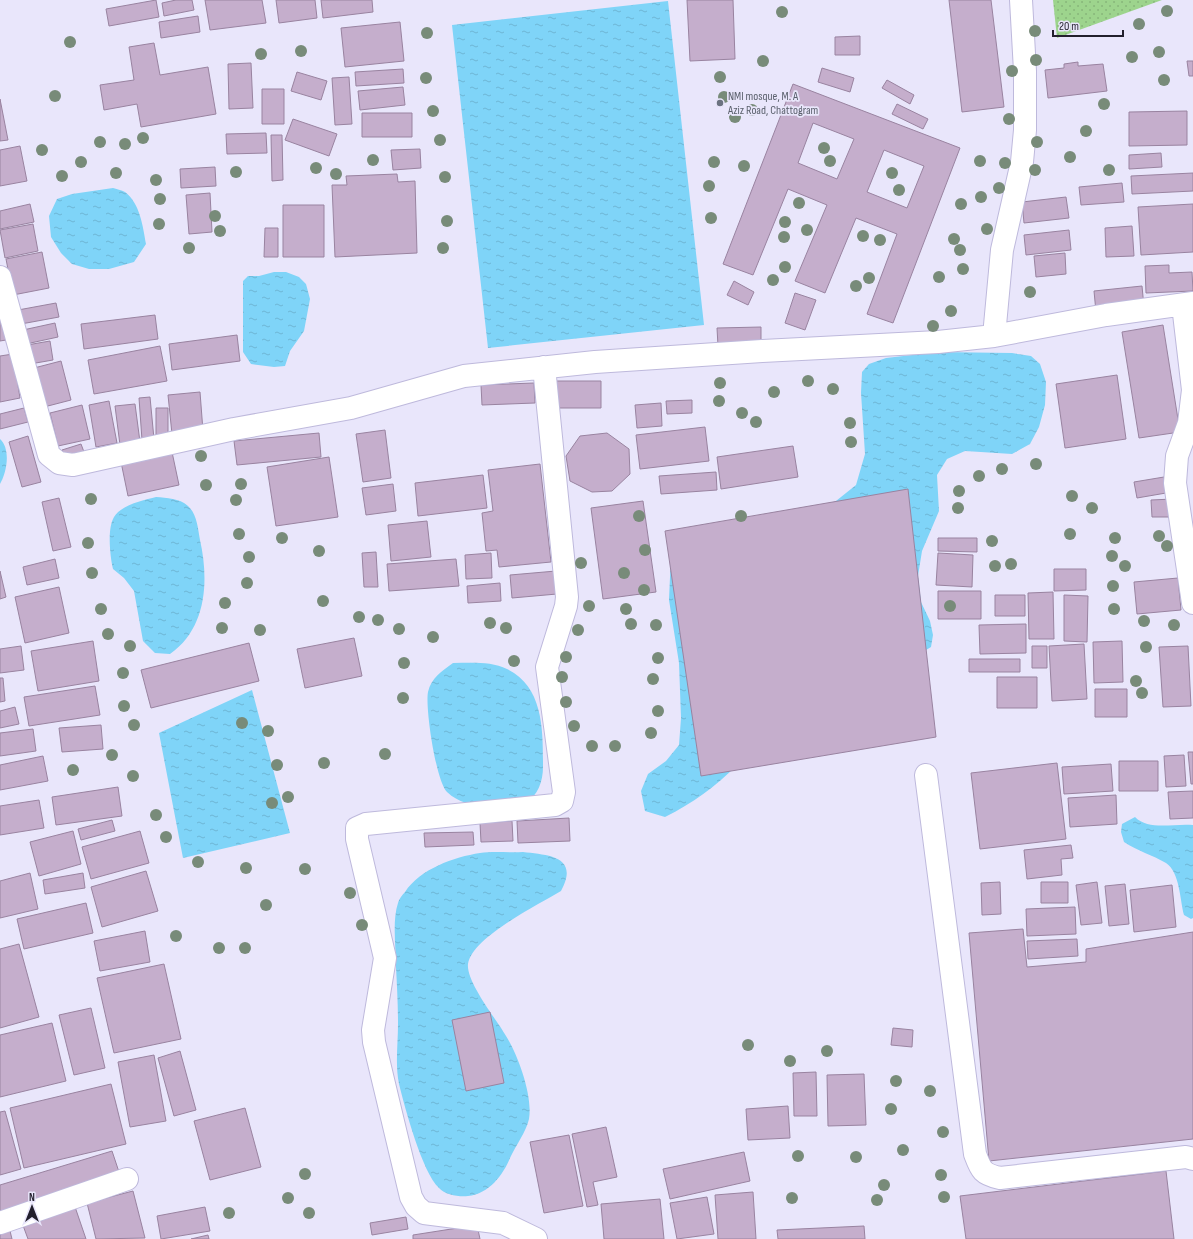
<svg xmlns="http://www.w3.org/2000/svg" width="1193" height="1239" viewBox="0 0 1193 1239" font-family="'Sofia Sans Condensed',sans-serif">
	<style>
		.green { fill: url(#green-dots) }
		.water { fill: url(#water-ripples) }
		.building { fill: #c5aecc; stroke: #9983a0; fill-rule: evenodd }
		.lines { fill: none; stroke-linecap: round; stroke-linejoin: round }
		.minor-casing { stroke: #beb9dc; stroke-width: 24 }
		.minor { stroke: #fff; stroke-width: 22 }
		.tree { fill: #788b79 }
		.worship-dot { fill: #6b7280; stroke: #e9e6fb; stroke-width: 1.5 }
		.labels { text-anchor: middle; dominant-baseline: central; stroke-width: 3.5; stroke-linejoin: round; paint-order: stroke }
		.worship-label { font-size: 12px; fill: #5b616d; stroke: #e9e6fb; text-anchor: start }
	</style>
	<defs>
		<pattern id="green-dots" width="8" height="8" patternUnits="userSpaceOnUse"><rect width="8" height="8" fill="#9dd48d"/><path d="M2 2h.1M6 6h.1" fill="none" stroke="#87b67a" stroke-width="1.8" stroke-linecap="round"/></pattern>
		<pattern id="water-ripples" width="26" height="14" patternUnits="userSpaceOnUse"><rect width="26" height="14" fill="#7fd4f8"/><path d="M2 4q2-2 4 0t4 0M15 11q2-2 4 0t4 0" fill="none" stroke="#6db6d5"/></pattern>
	</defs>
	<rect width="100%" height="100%" fill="#e9e6fb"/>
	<path class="green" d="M1053,0H1162L1057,38Z"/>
	<path class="water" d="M668,1L704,325L488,348L452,25Z
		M113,188C116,189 122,190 125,192C140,203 143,227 146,244L134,262L109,269H89L72,264L61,253L51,237L49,216L57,199L72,194Z
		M274,272H286L299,277L306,284L310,299L304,331L290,351L285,366L274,367L251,364L243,352V281L248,276H259Z
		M938,352L1012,353L1031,356L1040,364L1046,382L1045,405L1039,427L1030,444L1012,454L965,451L947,459L937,475L939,511L922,551L918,576L921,602L930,621L933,635L931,647L737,765C715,787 693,803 665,817L645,811L641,791L648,774L666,761L679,745L681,718L679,663L669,600L671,554L813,510L836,501L856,485L865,454L861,393L862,372L869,364L886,358Z
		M0,439C11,449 7,472 0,484Z
		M156,497C167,498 179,498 188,506C197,514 198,529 200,540C209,580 207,628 170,654L155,653L143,641L134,591L124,578L113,569C110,556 107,529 114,517C121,505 144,500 156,497Z
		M453,663C470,663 491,661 507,669C544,687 543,731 543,767C543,781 538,796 525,803C520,805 512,804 507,804C486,806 464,808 447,792C436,781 425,708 428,692C431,678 442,671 453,663Z
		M252,690L290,833L183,858L159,733Z
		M1135,817C1149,831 1174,823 1193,825V918L1191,919L1184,915C1180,901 1180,872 1166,863C1152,855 1138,851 1124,842L1121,832L1122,824Z
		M523,852C548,855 580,856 561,891C538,905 472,937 468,964C466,982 497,1020 506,1036C518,1055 533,1096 529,1119C526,1132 516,1145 510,1158C503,1175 489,1194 468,1196C459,1197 445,1195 439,1188C422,1172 405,1108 399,1084C395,1064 398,1044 398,1024C398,1005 397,986 396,967C396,948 392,921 398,903C399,899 402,895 405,892C420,869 454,857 480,853C494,851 509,853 523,852Z"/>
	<path class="building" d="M156,0L159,17L109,26L106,9Z
		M176,0H192L194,10L164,16L162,3Z
		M205,0H262L266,23L210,30Z
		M276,0H315L317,18L279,23Z
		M321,0H372L373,12L323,18Z
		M687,0H733L735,59L690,61Z
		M949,0H991L1004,107L962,112Z
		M198,16L200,32L161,38L159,22Z
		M400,22L404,61L345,67L341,28Z
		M860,36V55H835V37Z
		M154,43L160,75L208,67L216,114L141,127L137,104L104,110L100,85L134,80L129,47Z
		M1187,61H1193V76H1189Z
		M1078,62V66L1103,64L1107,91L1048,98L1045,70L1064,68V64Z
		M251,63L253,108L229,109L228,64Z
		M822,68L854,78L850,92L818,82Z
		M403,69L404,83L356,86L355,72Z
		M297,72L327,81L321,100L291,91Z
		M349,77L352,124L335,125L332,78Z
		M887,80L914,95L910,104L882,88Z
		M793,84L960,148L893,323L867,314L897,234L856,218L825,293L795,281L827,205L788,189L753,275L723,264ZM813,123L854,139L837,179L798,163ZM884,150L924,166L907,208L867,192Z
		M403,87L405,105L360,110L358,91Z
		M262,89H284V124H262Z
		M0,99L8,140L0,141Z
		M897,104L928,119L923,129L892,114Z
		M1187,111V145L1129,146V112Z
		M362,113H412V137H362Z
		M293,119L337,134L329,156L285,140Z
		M266,133L267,153L227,154L226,134Z
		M271,135H282L283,180L272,181Z
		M20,146L27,181L0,186V150Z
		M420,149L421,168L393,170L391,150Z
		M1161,153L1162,167L1129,169V155Z
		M215,167L216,186L181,188L180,169Z
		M1193,173V191L1132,194L1131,176Z
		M397,174L398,182L415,181L417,253L335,257L332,185H347L346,176Z
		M1122,183L1124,202L1081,205L1079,187Z
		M210,193L212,232L189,234L186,195Z
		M1066,197L1069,218L1024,223L1022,202Z
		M30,204L34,222L0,229V211Z
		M1193,204V252L1141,255L1138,207Z
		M283,205H324V257H283Z
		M33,224L38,251L5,258L0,230Z
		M1132,226L1134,256L1106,257L1105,228Z
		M265,228H278V257H264Z
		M1069,230L1071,250L1026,255L1024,235Z
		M42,252L49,288L13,295L6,259Z
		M1065,253L1066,274L1036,277L1034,256Z
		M1169,265V273L1192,272L1193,291L1146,293L1145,266Z
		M734,281L754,292L748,305L727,295Z
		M1142,286L1144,307L1096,312L1094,291Z
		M795,293L816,300L805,330L785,323Z
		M56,303L59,317L21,324L18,310Z
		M0,311L6,340L0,341Z
		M155,315L158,339L84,349L81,324Z
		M55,323L58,337L26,344L23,330Z
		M1163,325L1180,432L1139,438L1122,332Z
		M761,327V344L718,346L717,328Z
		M237,335L240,361L172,370L169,344Z
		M50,341L53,360L30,364L27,345Z
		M160,346L167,381L94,394L88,360Z
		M13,354L20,398L0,402V356Z
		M61,361L71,400L44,407L34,368Z
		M1117,375L1126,439L1065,448L1056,384Z
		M552,381H601V408H552Z
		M534,383L535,403L482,405L481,385Z
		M200,392L203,431L172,434L168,395Z
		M150,397L154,439L142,440L139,398Z
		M692,400V413L667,414L666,401Z
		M109,401L117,443L96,447L89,405Z
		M661,403L662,426L637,428L635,405Z
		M135,404L140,442L120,445L115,406Z
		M82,405L90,439L58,446L50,413Z
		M24,408L28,422L0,429V414Z
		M156,408H168V437L156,438Z
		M705,427L709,461L640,469L636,435Z
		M385,430L391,478L363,482L356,434Z
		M319,433L321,457L237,465L234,441Z
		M607,433L629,449L630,474L612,491L592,492L570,481L566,456L580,436Z
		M28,436L41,482L22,487L9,442Z
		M81,444L84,452L64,458L62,450Z
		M793,446L798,477L721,489L717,457Z
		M172,452L179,485L128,496L121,462Z
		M329,457L338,517L276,526L267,467Z
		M540,464L551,562L499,567L497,550L486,551L482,513L493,511L488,470Z
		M716,472L717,490L661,494L659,476Z
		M483,475L487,508L418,516L415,483Z
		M1164,477L1166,493L1137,498L1134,482Z
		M393,484L396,511L366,515L362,488Z
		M908,489L936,737L701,776L665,531Z
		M59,498L71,547L53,551L42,502Z
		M1173,499L1174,517H1152L1151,500Z
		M643,501L656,592L603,599L591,508Z
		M427,521L431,557L391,561L388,525Z
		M938,538H977V552L938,551Z
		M376,552L378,587H364L362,553Z
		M491,553L492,578L466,579L465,555Z
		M938,553L973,555L972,587L936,585Z
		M55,559L59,578L27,585L23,567Z
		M456,559L459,586L389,591L387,564Z
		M1054,569H1086V590L1054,591Z
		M0,571L6,597L0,599Z
		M556,571L557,594L512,598L510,575Z
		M1178,578L1181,610L1137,614L1134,582Z
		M500,583L501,601L468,603L467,586Z
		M59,587L69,633L25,643L15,597Z
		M938,591H981V619H938Z
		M1053,592L1054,639H1029L1028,593Z
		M995,595H1025V616H995Z
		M1064,595L1088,596L1087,642L1064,641Z
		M1026,624V653L980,654L979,625Z
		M354,638L362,676L305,688L297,649Z
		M93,641L99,681L38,691L31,651Z
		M1122,641L1123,682L1094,683L1093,642Z
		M249,643L259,681L151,708L141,670Z
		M1084,644L1087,699L1052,701L1049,646Z
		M21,646L24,670L0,673V649Z
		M1032,646H1047V668H1032Z
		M1188,646L1191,706L1163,707L1159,647Z
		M969,659H1020V672H969Z
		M997,677H1037V708H997Z
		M0,678H3L5,701L0,702Z
		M95,686L100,715L29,726L24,697Z
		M1095,689H1127V717H1095Z
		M15,707L19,724L0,728V711Z
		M101,725L103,749L62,752L59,728Z
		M33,729L36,751L0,756V733Z
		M1188,752H1193V784H1191Z
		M1184,755L1186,786L1166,787L1164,756Z
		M43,756L48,781L0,790V765Z
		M1119,761H1158V791H1119Z
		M1057,763L1066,839L980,849L971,773Z
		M1111,764L1113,791L1064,794L1062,767Z
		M118,787L122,816L56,825L52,797Z
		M1193,791V818L1170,819L1168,792Z
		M1116,795L1117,824L1070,827L1068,798Z
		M39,800L44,828L0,835V806Z
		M569,818L570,841L518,843L517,821Z
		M112,820L115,831L81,840L78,829Z
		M512,821L513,841L481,842L480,823Z
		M73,831L81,864L39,876L30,842Z
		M140,831L149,863L91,879L82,847Z
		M473,832L474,845L425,847L424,833Z
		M1071,845L1073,858L1061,859L1062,875L1027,879L1024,850Z
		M146,871L158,911L102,927L91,887Z
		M30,873L38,909L0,918V881Z
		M83,873L85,888L45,894L43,880Z
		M1000,882L1001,914L982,915L981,883Z
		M1041,882H1068V903H1041Z
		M1097,882L1102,923L1081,925L1076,885Z
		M1125,884L1129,924L1109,926L1105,886Z
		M1172,885L1176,927L1134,932L1130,890Z
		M86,903L93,933L24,949L17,919Z
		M1075,907L1076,934L1027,936L1026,909Z
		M1023,929L1027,967L1086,962V949L1193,932V1139L989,1161L969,933Z
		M145,931L150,962L100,971L94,941Z
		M1077,939L1078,956L1028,959L1027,941Z
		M19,944L39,1017L0,1028V949Z
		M164,964L181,1039L114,1053L97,978Z
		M91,1008L105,1068L74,1075L59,1015Z
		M490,1012L504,1083L466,1091L452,1020Z
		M52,1023L66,1081L0,1097V1035Z
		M893,1028L913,1030L912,1047L891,1045Z
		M180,1051L196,1110L174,1116L158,1058Z
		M154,1055L166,1121L130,1127L118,1062Z
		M816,1072L817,1116H794L793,1073Z
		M864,1074L866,1125L828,1126L827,1075Z
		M111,1084L126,1144L24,1168L10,1108Z
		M788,1106L790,1138L748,1140L746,1109Z
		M245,1108L261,1167L210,1180L194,1121Z
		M5,1111L21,1169L0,1175V1112Z
		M606,1127L617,1177L593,1182L598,1205L587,1207L572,1134Z
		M569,1135L583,1206L544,1213L530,1142Z
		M112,1151L121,1178L0,1216V1185Z
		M744,1152L750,1181L670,1199L663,1169Z
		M1166,1171L1174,1239H966L960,1196Z
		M133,1191L145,1238L96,1239L87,1203Z
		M753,1192L756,1239H718L715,1195Z
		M707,1197L714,1234L677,1239L670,1203Z
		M660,1199L664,1239H604L601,1204Z
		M73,1201L86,1239H28L21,1220Z
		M205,1207L210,1231L161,1239L157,1216Z
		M406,1217L408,1229L372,1235L370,1223Z
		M477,1225L480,1239H413V1235Z
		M864,1226L865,1239H778L777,1230Z
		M9,1227L12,1239H0V1230Z
		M208,1235L209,1239H191Z"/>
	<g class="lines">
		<g class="minor-casing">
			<path id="minor" d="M0,277L49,455L59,463L73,465L234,429L351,408L464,376L595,362L762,351L938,342L994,336L1106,315L1193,303
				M1183,305L1193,390L1189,423L1177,456L1175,483L1193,603
				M994,336L1002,250L1022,162L1025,130V71L1021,0
				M926,775L975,1154C981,1170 982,1174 1000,1178L1186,1157L1193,1159
				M0,1223L127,1179
				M536,1239L503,1223L424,1213L416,1206L411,1197L374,1042L373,1030L385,958L357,839V828L366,824L555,805L562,801L564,792L547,667L566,606L567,597L544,367"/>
		</g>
		<use href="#minor" class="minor"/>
	</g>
	<g class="tree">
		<circle cx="1167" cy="11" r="6"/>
		<circle cx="782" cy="12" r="6"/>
		<circle cx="1139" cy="24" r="6"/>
		<circle cx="1035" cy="31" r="6"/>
		<circle cx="427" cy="33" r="6"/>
		<circle cx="70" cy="42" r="6"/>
		<circle cx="301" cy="51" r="6"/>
		<circle cx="1159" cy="52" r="6"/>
		<circle cx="261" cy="54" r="6"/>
		<circle cx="1132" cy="57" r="6"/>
		<circle cx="1036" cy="60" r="6"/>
		<circle cx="763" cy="61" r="6"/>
		<circle cx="1012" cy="71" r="6"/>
		<circle cx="720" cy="77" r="6"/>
		<circle cx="426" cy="78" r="6"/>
		<circle cx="1164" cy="80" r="6"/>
		<circle cx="55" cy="96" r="6"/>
		<circle cx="724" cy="97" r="6"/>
		<circle cx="1104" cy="104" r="6"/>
		<circle cx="752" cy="110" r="6"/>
		<circle cx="433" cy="111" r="6"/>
		<circle cx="735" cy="117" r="6"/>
		<circle cx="1009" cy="119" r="6"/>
		<circle cx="1086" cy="131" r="6"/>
		<circle cx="143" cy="138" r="6"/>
		<circle cx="440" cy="140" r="6"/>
		<circle cx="100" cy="142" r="6"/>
		<circle cx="1037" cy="142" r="6"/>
		<circle cx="125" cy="144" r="6"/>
		<circle cx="824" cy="148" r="6"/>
		<circle cx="42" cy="150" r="6"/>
		<circle cx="1070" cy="157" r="6"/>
		<circle cx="373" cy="160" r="6"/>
		<circle cx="830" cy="161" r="6"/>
		<circle cx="980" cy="161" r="6"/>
		<circle cx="81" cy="162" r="6"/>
		<circle cx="714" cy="162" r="6"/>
		<circle cx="1005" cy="163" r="6"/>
		<circle cx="744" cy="166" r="6"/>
		<circle cx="316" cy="168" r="6"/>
		<circle cx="1035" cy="170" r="6"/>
		<circle cx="1109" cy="170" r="6"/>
		<circle cx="236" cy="172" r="6"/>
		<circle cx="116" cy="173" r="6"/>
		<circle cx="892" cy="173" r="6"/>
		<circle cx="336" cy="174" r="6"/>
		<circle cx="62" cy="176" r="6"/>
		<circle cx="445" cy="177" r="6"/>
		<circle cx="156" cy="180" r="6"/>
		<circle cx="709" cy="186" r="6"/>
		<circle cx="999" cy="188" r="6"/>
		<circle cx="899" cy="190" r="6"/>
		<circle cx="981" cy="197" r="6"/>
		<circle cx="160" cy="199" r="6"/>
		<circle cx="799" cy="203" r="6"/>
		<circle cx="961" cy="204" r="6"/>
		<circle cx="215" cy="216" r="6"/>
		<circle cx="711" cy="218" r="6"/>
		<circle cx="447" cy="221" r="6"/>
		<circle cx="785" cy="222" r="6"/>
		<circle cx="159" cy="224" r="6"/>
		<circle cx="987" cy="229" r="6"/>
		<circle cx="807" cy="230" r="6"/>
		<circle cx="220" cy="231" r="6"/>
		<circle cx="863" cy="236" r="6"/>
		<circle cx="784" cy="237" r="6"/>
		<circle cx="954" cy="239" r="6"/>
		<circle cx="880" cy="240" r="6"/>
		<circle cx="189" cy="248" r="6"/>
		<circle cx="443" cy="248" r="6"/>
		<circle cx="960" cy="250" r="6"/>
		<circle cx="785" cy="267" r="6"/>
		<circle cx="963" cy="269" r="6"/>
		<circle cx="939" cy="277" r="6"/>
		<circle cx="869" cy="278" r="6"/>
		<circle cx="773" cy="280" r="6"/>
		<circle cx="856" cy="286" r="6"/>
		<circle cx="1030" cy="292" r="6"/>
		<circle cx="951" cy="311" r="6"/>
		<circle cx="933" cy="326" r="6"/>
		<circle cx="808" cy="381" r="6"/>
		<circle cx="720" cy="383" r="6"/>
		<circle cx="833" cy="389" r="6"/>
		<circle cx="774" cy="392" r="6"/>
		<circle cx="719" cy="401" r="6"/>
		<circle cx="742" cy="413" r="6"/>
		<circle cx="756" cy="422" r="6"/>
		<circle cx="850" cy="423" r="6"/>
		<circle cx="851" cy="442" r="6"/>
		<circle cx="201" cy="456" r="6"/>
		<circle cx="1036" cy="464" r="6"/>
		<circle cx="1002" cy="469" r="6"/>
		<circle cx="979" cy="476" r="6"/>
		<circle cx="241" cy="484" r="6"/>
		<circle cx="206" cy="485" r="6"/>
		<circle cx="959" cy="491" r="6"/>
		<circle cx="1072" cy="496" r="6"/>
		<circle cx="91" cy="499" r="6"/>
		<circle cx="236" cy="500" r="6"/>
		<circle cx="958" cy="508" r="6"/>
		<circle cx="1092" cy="508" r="6"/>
		<circle cx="639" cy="516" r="6"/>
		<circle cx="741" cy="516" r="6"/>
		<circle cx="239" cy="534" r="6"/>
		<circle cx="1070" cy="534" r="6"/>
		<circle cx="1159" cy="536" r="6"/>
		<circle cx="282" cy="538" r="6"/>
		<circle cx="1115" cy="538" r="6"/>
		<circle cx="992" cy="541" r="6"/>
		<circle cx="88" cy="543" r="6"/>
		<circle cx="1167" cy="546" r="6"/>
		<circle cx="645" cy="550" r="6"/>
		<circle cx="319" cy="551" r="6"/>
		<circle cx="1112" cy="556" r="6"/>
		<circle cx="249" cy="557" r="6"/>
		<circle cx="581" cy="563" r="6"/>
		<circle cx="1011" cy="564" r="6"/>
		<circle cx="995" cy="566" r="6"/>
		<circle cx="1125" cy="566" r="6"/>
		<circle cx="92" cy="573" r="6"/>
		<circle cx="624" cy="573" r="6"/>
		<circle cx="247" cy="583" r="6"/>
		<circle cx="1113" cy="586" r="6"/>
		<circle cx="644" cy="590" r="6"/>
		<circle cx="323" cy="601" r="6"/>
		<circle cx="225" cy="603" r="6"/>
		<circle cx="589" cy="606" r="6"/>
		<circle cx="950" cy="606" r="6"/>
		<circle cx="101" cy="609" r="6"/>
		<circle cx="626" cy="609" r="6"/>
		<circle cx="1114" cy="609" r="6"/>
		<circle cx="359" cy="617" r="6"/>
		<circle cx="378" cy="620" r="6"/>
		<circle cx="1144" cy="621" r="6"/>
		<circle cx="490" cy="623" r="6"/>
		<circle cx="631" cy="624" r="6"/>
		<circle cx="656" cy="625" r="6"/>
		<circle cx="1174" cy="625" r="6"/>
		<circle cx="222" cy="628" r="6"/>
		<circle cx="506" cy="628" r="6"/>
		<circle cx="399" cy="629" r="6"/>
		<circle cx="260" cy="630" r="6"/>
		<circle cx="578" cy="630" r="6"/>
		<circle cx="108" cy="634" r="6"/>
		<circle cx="433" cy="637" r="6"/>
		<circle cx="130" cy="646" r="6"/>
		<circle cx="1146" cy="647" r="6"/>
		<circle cx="566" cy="657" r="6"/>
		<circle cx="658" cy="658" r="6"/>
		<circle cx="514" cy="661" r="6"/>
		<circle cx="404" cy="663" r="6"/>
		<circle cx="123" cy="673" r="6"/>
		<circle cx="562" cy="677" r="6"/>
		<circle cx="653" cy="679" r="6"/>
		<circle cx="1136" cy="681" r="6"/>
		<circle cx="1142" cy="693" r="6"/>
		<circle cx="403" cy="698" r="6"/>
		<circle cx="566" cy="702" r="6"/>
		<circle cx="124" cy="706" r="6"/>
		<circle cx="658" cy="711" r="6"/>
		<circle cx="242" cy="723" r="6"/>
		<circle cx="134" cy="725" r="6"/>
		<circle cx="574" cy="726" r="6"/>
		<circle cx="268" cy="731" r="6"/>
		<circle cx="651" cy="733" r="6"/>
		<circle cx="592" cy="746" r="6"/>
		<circle cx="615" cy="746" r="6"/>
		<circle cx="385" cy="754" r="6"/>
		<circle cx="112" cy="755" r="6"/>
		<circle cx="324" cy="763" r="6"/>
		<circle cx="277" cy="765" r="6"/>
		<circle cx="73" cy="770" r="6"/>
		<circle cx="133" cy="776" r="6"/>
		<circle cx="288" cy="797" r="6"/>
		<circle cx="272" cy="803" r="6"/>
		<circle cx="156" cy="815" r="6"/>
		<circle cx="166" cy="837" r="6"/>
		<circle cx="198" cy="862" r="6"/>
		<circle cx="246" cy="868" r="6"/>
		<circle cx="305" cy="869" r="6"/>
		<circle cx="350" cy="893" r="6"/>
		<circle cx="266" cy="905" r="6"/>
		<circle cx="362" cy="925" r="6"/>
		<circle cx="176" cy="936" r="6"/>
		<circle cx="219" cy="948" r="6"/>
		<circle cx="245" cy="948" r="6"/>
		<circle cx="748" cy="1045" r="6"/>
		<circle cx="827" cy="1051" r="6"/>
		<circle cx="790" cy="1061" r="6"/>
		<circle cx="896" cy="1081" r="6"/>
		<circle cx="930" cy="1091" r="6"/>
		<circle cx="891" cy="1109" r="6"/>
		<circle cx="943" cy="1132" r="6"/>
		<circle cx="903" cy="1150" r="6"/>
		<circle cx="798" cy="1156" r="6"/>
		<circle cx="856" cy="1157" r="6"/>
		<circle cx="305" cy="1174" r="6"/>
		<circle cx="941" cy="1175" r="6"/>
		<circle cx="884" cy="1185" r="6"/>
		<circle cx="944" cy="1197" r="6"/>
		<circle cx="288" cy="1198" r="6"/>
		<circle cx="792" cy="1198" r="6"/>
		<circle cx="877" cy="1200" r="6"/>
		<circle cx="229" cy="1213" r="6"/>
		<circle cx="309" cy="1213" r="6"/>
	</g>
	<circle class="worship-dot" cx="720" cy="103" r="4"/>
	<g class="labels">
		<g class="worship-label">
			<text x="728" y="96">NMI mosque, M. A<tspan x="728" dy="14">Aziz Road, Chattogram</tspan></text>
		</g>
	</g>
	<g transform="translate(32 1207)" stroke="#e9e6fb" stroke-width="3" paint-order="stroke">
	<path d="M0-3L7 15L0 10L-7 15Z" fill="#221f2c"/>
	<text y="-6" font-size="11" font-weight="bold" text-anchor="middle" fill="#221f2c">N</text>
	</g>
	<path d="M1053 30v6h70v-6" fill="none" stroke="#221f2c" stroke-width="2"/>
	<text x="1059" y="30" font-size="12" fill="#221f2c" stroke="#e9e6fb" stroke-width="3" paint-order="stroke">20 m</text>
</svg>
